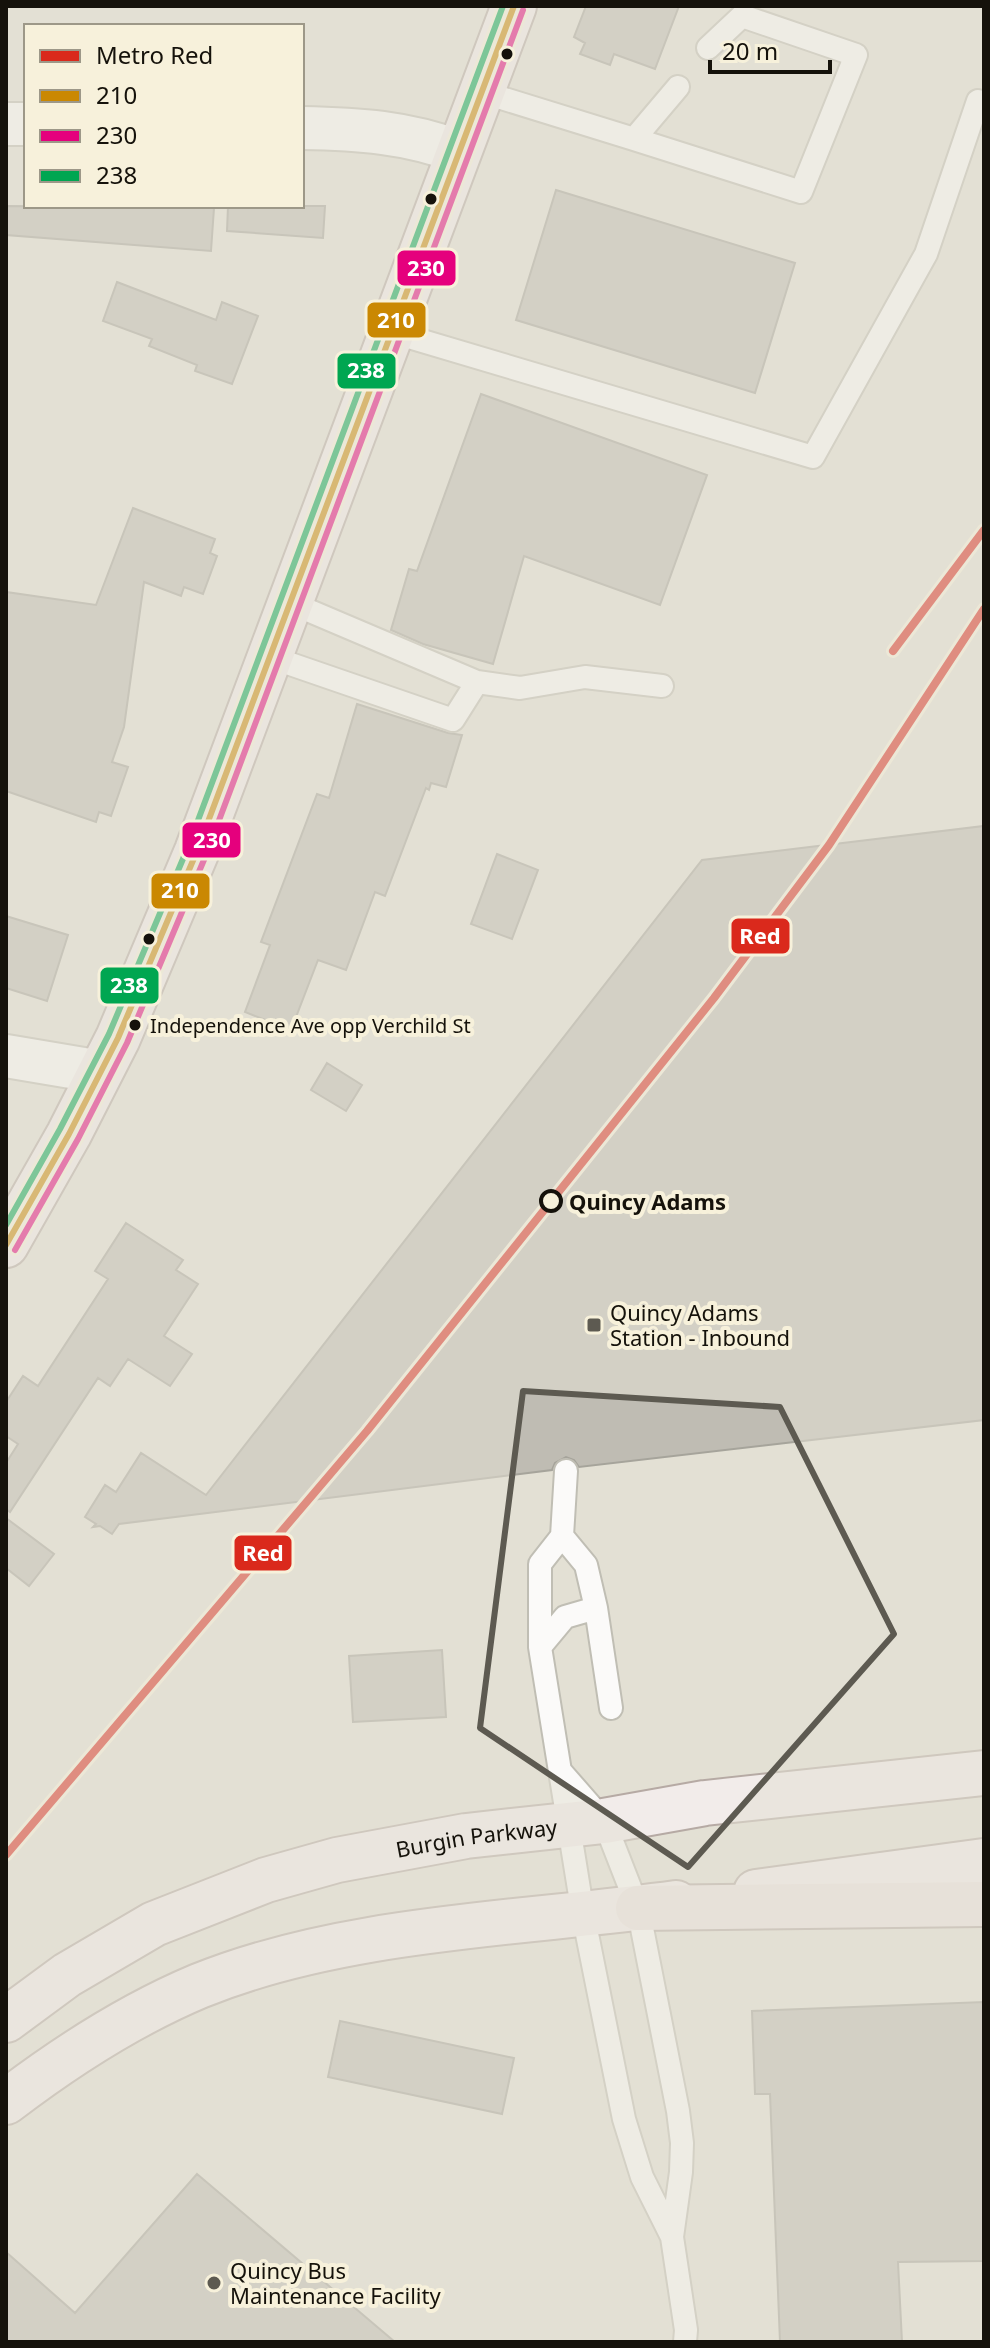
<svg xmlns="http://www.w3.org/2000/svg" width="990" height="2348" viewBox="0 0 990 2348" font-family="'Noto Sans',sans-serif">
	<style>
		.building { fill: #bfbcb3; stroke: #a6a49b; stroke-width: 2 }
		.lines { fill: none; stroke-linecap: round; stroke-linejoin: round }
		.lane-casing { stroke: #c0beb4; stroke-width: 26 }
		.street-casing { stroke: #c0beb4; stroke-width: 46 }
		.primary-casing { stroke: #b6aaa4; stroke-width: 48 }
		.highway-casing { stroke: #b6aaa4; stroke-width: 48 }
		.lane { stroke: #fbfaf9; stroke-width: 22 }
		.street { stroke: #fbfaf9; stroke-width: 42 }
		.primary { stroke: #f2ecea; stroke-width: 44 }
		.highway { stroke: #ece2e0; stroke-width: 44 }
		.bus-1-casing { stroke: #f7f1db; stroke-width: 12 }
		.bus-2-casing { stroke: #f7f1db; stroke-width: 12 }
		.bus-3-casing { stroke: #f7f1db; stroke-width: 12 }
		.bus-1 { stroke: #ca8802; stroke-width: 6 }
		.bus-2 { stroke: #e5007d; stroke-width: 6 }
		.bus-3 { stroke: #00a651; stroke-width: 6 }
		.metro-1-casing { stroke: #f7f1db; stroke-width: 14 }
		.metro-1 { stroke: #da291c; stroke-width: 8 }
		.marked { fill: none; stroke: #5d5a51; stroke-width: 6; stroke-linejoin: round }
		.bus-dot { fill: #15120b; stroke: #f7f1db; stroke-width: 3 }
		.stop-dot { fill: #f7f1db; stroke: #15120b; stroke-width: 4 }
		.poi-dot { fill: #5d5a51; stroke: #f7f1db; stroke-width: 3 }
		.labels { text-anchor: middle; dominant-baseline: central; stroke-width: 8; stroke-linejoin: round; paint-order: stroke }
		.bus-label { font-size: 20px; fill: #15120b; stroke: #f7f1db; text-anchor: start }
		.stop-label { font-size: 22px; font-weight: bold; fill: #15120b; stroke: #f7f1db; text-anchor: start }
		.poi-label { font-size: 22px; fill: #15120b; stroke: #f7f1db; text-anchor: start }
		.street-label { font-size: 22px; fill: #15120b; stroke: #f7f1db }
		.line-badge { stroke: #f7f1db; stroke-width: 3 }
		.badge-label { font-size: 22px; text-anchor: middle; font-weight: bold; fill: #fff }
	</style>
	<rect width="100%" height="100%" fill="#e3e0d4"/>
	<path class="building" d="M586,6H679L655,69L614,54L610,65L580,54L585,43L574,37Z
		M556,190L795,263L755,393L516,320Z
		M6,206L214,208L211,251L6,235Z
		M228,206H325L323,238L227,231Z
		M117,282L216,320L222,302L258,316L232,384L195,371L197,365L149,346L152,339L103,321Z
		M481,394L707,475L660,605L524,556L493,664L423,644L391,630L409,569L417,571Z
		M133,508L215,539L210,553L217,556L203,594L184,587L181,596L144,582L124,727L112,762L128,767L111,816L99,812L96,822L6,791V592L96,605Z
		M357,704L448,733L462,735L446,787L431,783L429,790L426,788L385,896L375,892L346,970L318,960L291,1030L245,1012L270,945L261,942L317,794L329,798Z
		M984,826V1420L579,1467L574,1460L566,1457L555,1463L552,1470L119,1524L112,1534L100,1526L93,1527L96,1524L85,1517L105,1485L116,1492L141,1453L206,1495L702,860Z
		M497,854L538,870L512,939L471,924Z
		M6,916L68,935L47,1001L6,988Z
		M327,1063L362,1085L346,1111L311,1090Z
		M126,1223L183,1260L176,1270L198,1284L164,1336L192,1354L170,1386L128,1359L110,1386L98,1378L10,1512L6,1509V1463L18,1444L6,1436V1402L23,1376L38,1386L108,1279L95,1271Z
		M6,1518L54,1554L29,1586L6,1568Z
		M442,1650L446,1717L353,1722L349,1656Z
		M984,2002V2261L898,2262L902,2342H780L770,2094H755L752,2011Z
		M340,2021L514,2058L502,2114L328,2077Z
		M197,2174L395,2342H6V2252L75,2313Z"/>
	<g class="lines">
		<g class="lane-casing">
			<path id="lane" d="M678,87L634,139L801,192L856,55L742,16L708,48
				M482,92L634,139
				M392,332L813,457L926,254L978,101
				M270,657L453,720L477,682L291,603
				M477,682L520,688L585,677L662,686
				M566,1471L562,1536L540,1564V1647L583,1914L624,2119L642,2177L672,2237
				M562,1536L586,1565L596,1608L611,1708
				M540,1647L565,1617L596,1608
				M562,1773L604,1821L638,1908L678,2111L682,2143L681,2172L672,2237L686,2330L685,2342"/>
		</g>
		<g class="street-casing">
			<path id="street" d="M6,124H26
				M302,128C357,129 408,132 459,152
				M6,1056L101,1072"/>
		</g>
		<g class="primary-casing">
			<g id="primary">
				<path d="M6,1245L69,1134L118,1038L197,851L514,6"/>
				<path d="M756,1892L984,1861"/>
				<path id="s1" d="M6,2020L67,1975L154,1924L266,1880L337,1860L466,1836L604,1821L705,1803L984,1773"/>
				<path d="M6,2102C65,2057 130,2015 199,1986C344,1927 522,1924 676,1903"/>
			</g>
		</g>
		<g class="highway-casing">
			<path id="highway" d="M638,1908L984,1904"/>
		</g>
		<use href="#lane" class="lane"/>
		<use href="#street" class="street"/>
		<use href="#primary" class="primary"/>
		<use href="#highway" class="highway"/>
		<g class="bus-1-casing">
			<path id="bus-1" d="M6,1245L69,1134L118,1038L197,851L514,6"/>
		</g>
		<g class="bus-2-casing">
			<path id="bus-2" d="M15,1250L78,1139L127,1043L206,855L523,10"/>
		</g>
		<g class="bus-3-casing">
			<path id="bus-3" d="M6,1225L60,1129L109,1034L188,847L503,6"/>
		</g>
		<use href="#bus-1" class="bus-1"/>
		<use href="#bus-2" class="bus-2"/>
		<use href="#bus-3" class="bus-3"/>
		<g class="metro-1-casing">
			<path id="metro-1" d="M893,651L984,530
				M6,1855L367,1431L714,998L829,845L984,609"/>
		</g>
		<use href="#metro-1" class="metro-1"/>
	</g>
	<path d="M0 0H990V2348H0ZM523,1391L780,1407L894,1634L688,1867L480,1728Z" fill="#e3e0d4" fill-opacity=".55" fill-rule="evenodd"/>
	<path class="marked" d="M523,1391L780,1407L894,1634L688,1867L480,1728Z"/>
	<g class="bus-dot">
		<circle cx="507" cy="54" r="7"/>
		<circle cx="431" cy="199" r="7"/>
		<circle cx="149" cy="939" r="7"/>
		<circle cx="135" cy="1025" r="7"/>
	</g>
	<circle class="stop-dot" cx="551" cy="1201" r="10"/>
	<g class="poi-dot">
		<rect x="586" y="1317" width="16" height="16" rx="4"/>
		<circle cx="214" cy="2283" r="8"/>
	</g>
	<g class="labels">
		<g class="bus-label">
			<text x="150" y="1025">Independence Ave opp Verchild St</text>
		</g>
		<g class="stop-label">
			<text x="569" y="1201">Quincy Adams</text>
		</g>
		<g class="poi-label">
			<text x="610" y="1312">Quincy Adams<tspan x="610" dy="25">Station - Inbound</tspan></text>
			<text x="230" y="2270">Quincy Bus<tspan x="230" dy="25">Maintenance Facility</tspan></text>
		</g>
		<g class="street-label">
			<text stroke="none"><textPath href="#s1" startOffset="512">Burgin Parkway</textPath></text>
		</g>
	</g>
	<g class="line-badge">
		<rect x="396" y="249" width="61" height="38" rx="8" fill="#e5007d"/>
		<rect x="366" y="301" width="61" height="38" rx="8" fill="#ca8802"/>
		<rect x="336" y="352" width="61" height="38" rx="8" fill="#00a651"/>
		<rect x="181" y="821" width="61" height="38" rx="8" fill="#e5007d"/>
		<rect x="150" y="872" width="61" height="38" rx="8" fill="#ca8802"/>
		<rect x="730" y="917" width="61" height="38" rx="8" fill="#da291c"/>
		<rect x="99" y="966" width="61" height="39" rx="8" fill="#00a651"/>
		<rect x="233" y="1534" width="60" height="38" rx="8" fill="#da291c"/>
	</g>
	<g class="badge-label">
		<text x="426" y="276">230</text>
		<text x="396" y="328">210</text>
		<text x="366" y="378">238</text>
		<text x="212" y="848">230</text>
		<text x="180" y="898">210</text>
		<text x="760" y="944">Red</text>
		<text x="129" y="993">238</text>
		<text x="263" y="1561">Red</text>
	</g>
	<rect width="990" height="2348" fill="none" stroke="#15120b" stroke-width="16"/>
	<rect x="24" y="24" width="280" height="184" fill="#f7f1db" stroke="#9d9888" stroke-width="2"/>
	<rect x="40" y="50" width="40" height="12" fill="#da291c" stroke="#9d9888" stroke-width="2"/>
	<text x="96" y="64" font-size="24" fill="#15120b">Metro Red</text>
	<rect x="40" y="90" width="40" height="12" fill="#ca8802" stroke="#9d9888" stroke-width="2"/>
	<text x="96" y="104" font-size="24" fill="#15120b">210</text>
	<rect x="40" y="130" width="40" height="12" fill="#e5007d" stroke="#9d9888" stroke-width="2"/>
	<text x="96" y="144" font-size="24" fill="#15120b">230</text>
	<rect x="40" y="170" width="40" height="12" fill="#00a651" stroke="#9d9888" stroke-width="2"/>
	<text x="96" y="184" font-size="24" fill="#15120b">238</text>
	<path d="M710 60v12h120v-12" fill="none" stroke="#15120b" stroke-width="4"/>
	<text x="722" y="60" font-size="24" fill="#15120b" stroke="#f7f1db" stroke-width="6" paint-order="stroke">20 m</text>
</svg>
